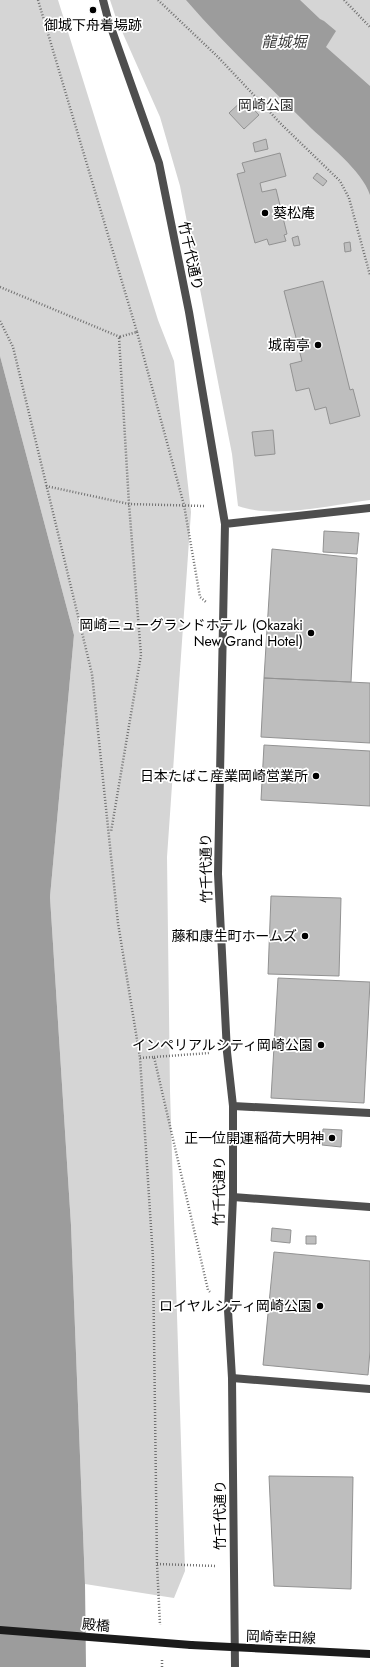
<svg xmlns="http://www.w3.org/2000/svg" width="370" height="1667" viewBox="0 0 370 1667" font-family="Jost,'Noto Sans JP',sans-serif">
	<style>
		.green { fill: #d5d5d5 }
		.water { fill: #9c9c9c }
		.building { fill: #bebebe; stroke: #929292 }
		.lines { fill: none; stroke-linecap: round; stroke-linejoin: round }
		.path { stroke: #707070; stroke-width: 2.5; stroke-dasharray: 1 2; stroke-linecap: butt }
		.service { stroke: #4e4e4e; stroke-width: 8 }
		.minor { stroke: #4e4e4e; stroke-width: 8 }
		.secondary { stroke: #1b1b1b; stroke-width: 8 }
		.secondary-bridge { stroke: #1b1b1b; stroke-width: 8 }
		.poi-dot { fill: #000; stroke: #fff; stroke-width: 1.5 }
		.labels { text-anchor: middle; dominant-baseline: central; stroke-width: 3.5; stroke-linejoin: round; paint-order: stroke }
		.poi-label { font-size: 14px; fill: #000; stroke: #fff; text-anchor: end }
		.park-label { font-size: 14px; fill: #2c2c2c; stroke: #fff }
		.street-label { font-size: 14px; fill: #000; stroke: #fff }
		.water-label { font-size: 15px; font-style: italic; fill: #3d3d3d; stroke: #fff }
	</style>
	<rect width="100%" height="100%" fill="#fff"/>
	<path class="green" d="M0,0H58L158,320L174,361L191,512L167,857L170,1091L185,1571L174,1598L85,1584L71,1225L50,897L74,635L0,356Z
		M110,0H370V500C332,505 274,519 238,506L232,454L180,186L160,117L116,18Z"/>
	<path class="water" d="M186,0H300L320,19L324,21L336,31L326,47L370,86V195C362,170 327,144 308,125C267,84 224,44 186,0Z
		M0,356L74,635L50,897L71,1225L85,1584L86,1667H0Z"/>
	<path class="building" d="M244,99L259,115L244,129L229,113Z
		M266,139L268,149L255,152L253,143Z
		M280,153L286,176L260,183L262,192L276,189L287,234L284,235L286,241L269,245L267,239L255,243L237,174L245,172L242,163Z
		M317,173L327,181L323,186L313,178Z
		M298,236L300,245L294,246L292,238Z
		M350,242L351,251L345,252L344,243Z
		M323,281L350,390L353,389L360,416L330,424L326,407L315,410L309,388L296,391L290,364L302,361L284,291Z
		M273,430L275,454L255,456L252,432Z
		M324,531L359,533L357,554L323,552Z
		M272,549L357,558L351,682L264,678Z
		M264,678L370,683V743L261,737Z
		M264,745L370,751V806L261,800Z
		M271,896L341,898L339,976L268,974Z
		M278,978L370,982L364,1103L271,1098Z
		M323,1129L342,1130L341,1147L322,1145Z
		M272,1228L291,1230L290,1243L271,1241Z
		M306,1236H316V1244H306Z
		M274,1252L370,1261V1351L368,1375L263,1365Z
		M269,1476L353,1477L351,1589L274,1586Z"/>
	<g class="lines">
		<path class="path" d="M38,0L137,332L119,337L129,504L141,655L111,832
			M158,0L218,57L282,125L340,181L349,198L370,275
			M344,0L370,27
			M0,287L120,337
			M0,321L13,347L92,674L118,923L140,1058L153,1258L157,1564L160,1625
			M137,332L184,505L200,597L206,602
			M46,486L129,504L204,506
			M154,1057L209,1053
			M140,1058L154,1057L208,1290L211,1293
			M157,1564L216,1566
			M162,1660V1667"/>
		<path class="service" d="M233,1197L370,1207
			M232,1378L370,1389"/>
		<path class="minor" d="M103,0L108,19L159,163L189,312L225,524L218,874L227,1052L233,1106V1197L228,1310L232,1378L235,1667
			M225,524L370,508
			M233,1106L370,1113"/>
		<path class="secondary" d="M191,1645L370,1654"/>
		<path class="secondary-bridge" d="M0,1630L191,1645"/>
	</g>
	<g class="poi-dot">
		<circle cx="93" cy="10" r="4"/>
		<circle cx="265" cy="213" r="4"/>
		<circle cx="318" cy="345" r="4"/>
		<circle cx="311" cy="633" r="4"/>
		<circle cx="316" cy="776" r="4"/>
		<circle cx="305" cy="936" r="4"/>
		<circle cx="321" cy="1045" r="4"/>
		<circle cx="332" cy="1138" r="4"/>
		<circle cx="320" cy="1306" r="4"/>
	</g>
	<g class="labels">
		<g class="poi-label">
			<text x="93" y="25" text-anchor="middle">御城下舟着場跡</text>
			<text x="273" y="213" text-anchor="start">葵松庵</text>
			<text x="310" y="345">城南亭</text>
			<text x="303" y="625">岡崎ニューグランドホテル (Okazaki<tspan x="303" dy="16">New Grand Hotel)</tspan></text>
			<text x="308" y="776">日本たばこ産業岡崎営業所</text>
			<text x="297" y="936">藤和康生町ホームズ</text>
			<text x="313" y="1045">インペリアルシティ岡崎公園</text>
			<text x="324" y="1138">正一位開運稲荷大明神</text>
			<text x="312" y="1306">ロイヤルシティ岡崎公園</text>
		</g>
		<g class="park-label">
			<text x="266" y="105">岡崎公園</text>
		</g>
		<g class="street-label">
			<text transform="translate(191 256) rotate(78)">竹千代通り</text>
			<text transform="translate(206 868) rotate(-91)">竹千代通り</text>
			<text transform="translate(219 1191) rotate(-89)">竹千代通り</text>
			<text transform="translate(220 1515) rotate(-90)">竹千代通り</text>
			<text transform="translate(96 1625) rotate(5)">殿橋</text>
			<text transform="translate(281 1637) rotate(2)">岡崎幸田線</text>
		</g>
		<g class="water-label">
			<text x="284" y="42">龍城堀</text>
		</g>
	</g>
</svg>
